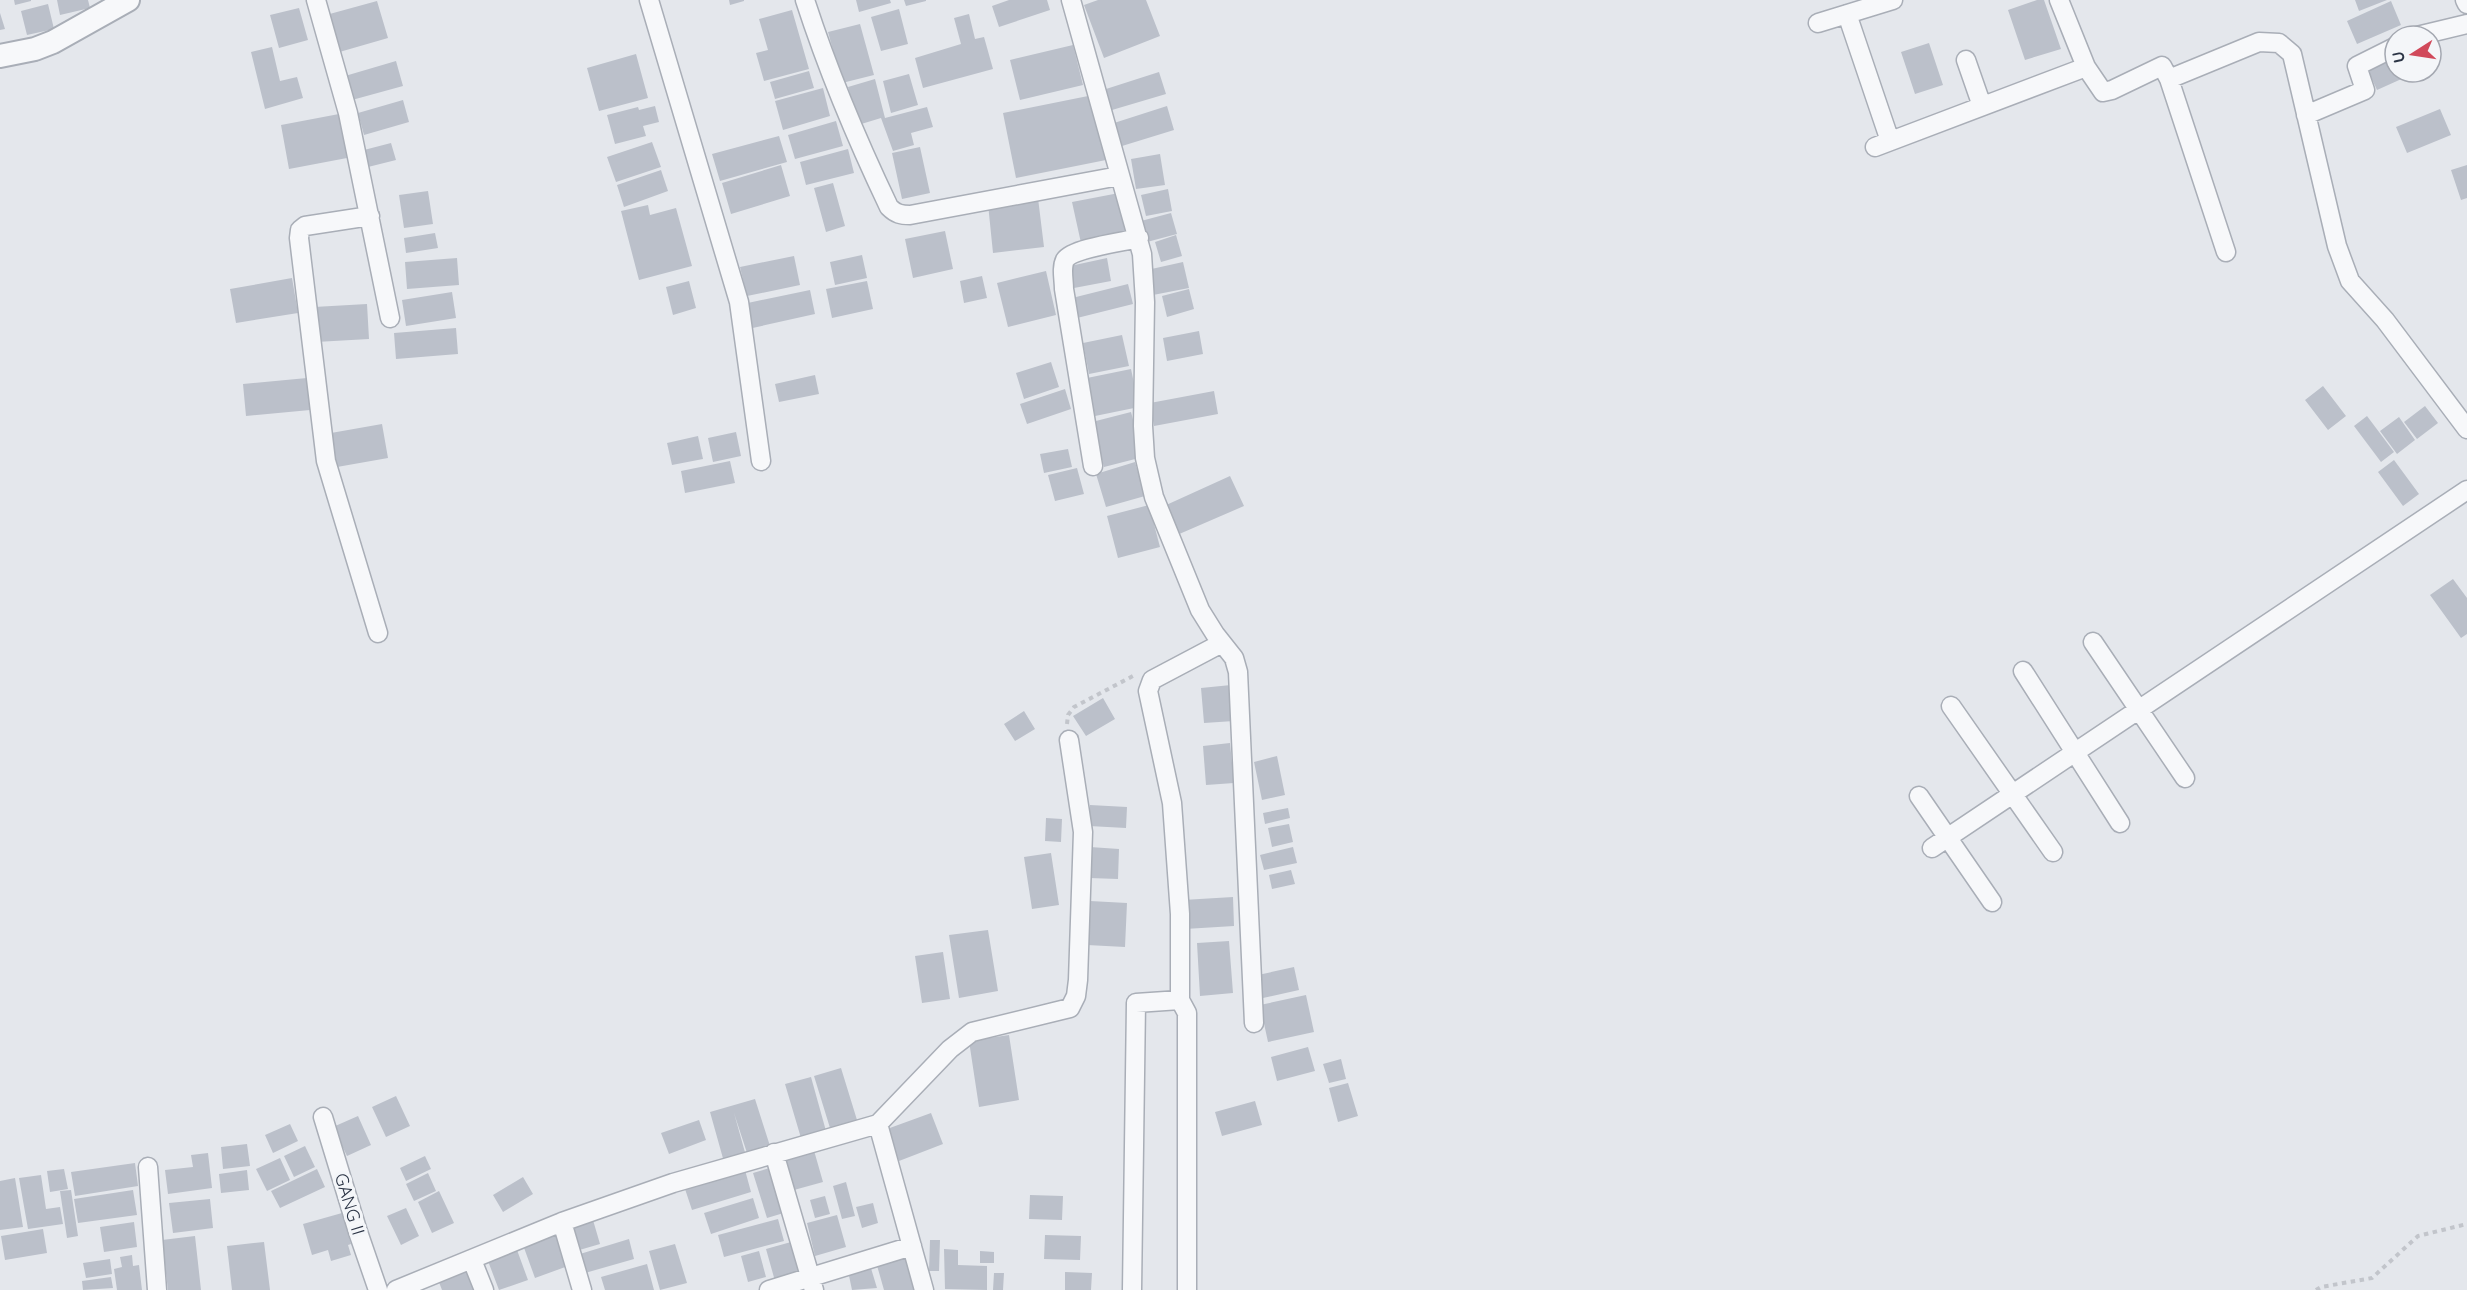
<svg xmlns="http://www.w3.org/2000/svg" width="2467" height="1290" viewBox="0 0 2467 1290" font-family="Quicksand,sans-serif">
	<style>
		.building { fill: #bbc0ca }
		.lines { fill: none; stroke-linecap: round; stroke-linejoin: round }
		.minor-casing { stroke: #a9aeb7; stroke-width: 21 }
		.tertiary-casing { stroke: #a9aeb7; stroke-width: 26 }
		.path { stroke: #c2c5cb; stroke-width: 4; stroke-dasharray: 4.5 4.5; stroke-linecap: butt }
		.minor { stroke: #f7f8fa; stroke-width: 18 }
		.tertiary { stroke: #f7f8fa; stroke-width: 22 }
		.labels { text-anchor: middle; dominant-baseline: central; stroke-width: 6; stroke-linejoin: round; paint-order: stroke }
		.street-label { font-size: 18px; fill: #2b3445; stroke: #f4f6f9 }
	</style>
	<rect width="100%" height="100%" fill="#e4e7ec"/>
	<path class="building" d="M14,0H31V1L15,5Z
		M57,0H88L90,8L60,15Z
		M729,0H744V1L730,5Z
		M856,0H890L891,3L859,12Z
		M904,0H926V1L906,6Z
		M1009,0H1047L1050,10L999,27L992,6Z
		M1098,0H1146L1160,36L1104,58L1084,5Z
		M2037,0H2044L2061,49L2025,60L2008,10Z
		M2355,0H2387L2359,11Z
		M377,1L388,38L336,53L326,15Z
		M2391,1L2401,25L2357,44L2347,21Z
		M48,4L54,29L27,35L21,11Z
		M299,8L308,40L279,48L270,15Z
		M899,9L908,44L881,51L871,17Z
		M792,10L809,69L764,81L756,53L768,50L759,19Z
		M0,13L5,29L0,30Z
		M969,14L975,39L984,37L993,69L923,88L915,58L961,44L954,18Z
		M860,24L874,75L842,83L828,32Z
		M1929,43L1943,85L1915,94L1901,52Z
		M1073,45L1083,85L1020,100L1010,60Z
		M272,47L280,81L297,77L303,98L265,109L251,52Z
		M2395,52V72H2417L2377,90L2366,66Z
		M636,54L648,98L599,111L587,68Z
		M396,61L403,86L352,100L345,76Z
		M809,71L814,88L775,99L770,82Z
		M1159,72L1166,94L1112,110L1106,89Z
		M909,74L918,105L891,113L883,81Z
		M875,79L885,118L927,107L933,127L911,133L914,145L893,151L881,118L858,125L848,87Z
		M823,88L830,116L783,130L775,101Z
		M1093,95L1106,160L1016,178L1003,113Z
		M403,100L409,122L364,135L358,113Z
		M655,106L659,122L643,126L646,136L615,144L607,115L638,107L639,110Z
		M1167,106L1174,130L1122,146L1114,123Z
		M2440,109L2451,135L2407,153L2396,127Z
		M339,114L347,158L289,169L281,125Z
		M836,121L843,146L795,159L788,135Z
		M779,136L787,162L720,181L712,154Z
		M652,142L661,167L616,182L607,157Z
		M391,143L396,160L368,167L364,150Z
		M920,147L930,193L902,199L892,153Z
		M848,149L854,173L806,185L800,162Z
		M1160,154L1165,185L1136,189L1131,159Z
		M781,165L790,196L731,214L722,183Z
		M2467,165V198L2461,200L2451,170Z
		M661,170L668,191L624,207L617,185Z
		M833,183L845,226L826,232L814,188Z
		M1168,189L1172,211L1146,216L1141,195Z
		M428,191L433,224L404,228L399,195Z
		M1119,193L1127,234L1081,243L1072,202Z
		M1038,198L1044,247L993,253L988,204Z
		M648,205L650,215L676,208L692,266L639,280L621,211Z
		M1171,213L1177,234L1147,242L1141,221Z
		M945,231L953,269L913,278L905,239Z
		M435,233L438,248L406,253L404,238Z
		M1176,235L1182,256L1161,262L1155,242Z
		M862,255L867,278L835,285L830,262Z
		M794,256L800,285L747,296L740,267Z
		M457,258L459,285L407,289L405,262Z
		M1107,258L1111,281L1074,288L1070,266Z
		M1183,262L1189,288L1153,295L1147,270Z
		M1046,271L1056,315L1008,327L997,283Z
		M982,276L987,298L964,303L960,281Z
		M292,278L298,313L236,323L230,289Z
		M689,281L696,308L673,315L666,287Z
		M867,281L873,309L832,318L826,289Z
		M1128,284L1133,304L1077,318L1072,298Z
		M1189,289L1194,309L1167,317L1162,296Z
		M810,290L815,314L748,329L743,304Z
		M452,292L456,318L406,326L402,300Z
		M367,304L369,339L316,342L314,307Z
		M456,328L458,354L396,359L394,333Z
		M1199,331L1203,354L1167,361L1163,338Z
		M1122,335L1129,366L1089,374L1083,343Z
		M1051,362L1059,387L1024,399L1016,373Z
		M1131,369L1139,407L1095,416L1087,378Z
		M815,375L819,394L779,402L775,384Z
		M307,378L310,410L246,416L243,384Z
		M2323,386L2346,416L2328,430L2305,400Z
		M1065,389L1071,409L1027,424L1020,404Z
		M1214,391L1218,414L1154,426L1150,403Z
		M2425,406L2438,423L2417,439L2404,422Z
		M1131,412L1143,457L1104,467L1092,422Z
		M2367,416L2394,452L2381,462L2354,426Z
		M2399,417L2415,440L2397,454L2380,431Z
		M382,424L388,458L337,467L331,433Z
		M736,432L741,456L713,462L708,438Z
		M698,436L703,459L672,465L667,443Z
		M1068,449L1072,467L1044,473L1040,454Z
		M2394,460L2419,494L2403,506L2378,472Z
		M730,461L735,483L685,493L681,471Z
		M1135,462L1145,496L1106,507L1096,474Z
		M1077,468L1084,494L1055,501L1048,475Z
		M1230,476L1244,506L1177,535L1164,506Z
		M1149,505L1160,547L1118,558L1107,516Z
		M2453,579L2467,598V634L2461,638L2430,595Z
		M1231,685L1234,721L1204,723L1201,688Z
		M1103,698L1115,719L1086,736L1073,716Z
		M1024,711L1035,729L1015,741L1004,724Z
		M1230,743L1234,783L1206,785L1203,746Z
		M1277,756L1285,795L1262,800L1254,762Z
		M1090,805L1127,807L1126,828L1089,826Z
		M1288,808L1290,818L1265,824L1263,813Z
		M1046,818L1062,819L1061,842L1045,841Z
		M1289,824L1293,842L1272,847L1268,828Z
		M1090,847L1119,849L1118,879L1089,878Z
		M1293,847L1297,863L1264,870L1260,855Z
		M1051,853L1059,905L1032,909L1024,857Z
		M1291,870L1295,884L1272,889L1269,875Z
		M1233,897L1234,926L1185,929L1183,900Z
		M1090,901L1127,903L1125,947L1087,945Z
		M988,930L998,991L959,998L949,935Z
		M1229,941L1233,993L1200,996L1197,943Z
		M943,952L950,999L922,1003L915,956Z
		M1294,967L1299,990L1263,998L1258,975Z
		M1306,995L1314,1032L1268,1042L1260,1005Z
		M1009,1035L1019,1100L979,1107L969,1041Z
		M1308,1047L1315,1071L1277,1081L1271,1057Z
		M1341,1059L1346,1079L1329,1083L1323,1064Z
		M841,1068L857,1120L830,1128L814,1076Z
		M811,1077L826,1131L801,1138L785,1084Z
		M1348,1083L1358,1116L1338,1122L1329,1088Z
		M396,1096L410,1126L386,1137L372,1107Z
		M755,1099L770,1146L747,1153L734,1113L746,1156L724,1162L710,1112Z
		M1255,1101L1262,1125L1222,1136L1215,1112Z
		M931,1113L943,1144L899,1161L887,1129Z
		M358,1116L371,1145L347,1156L333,1127Z
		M699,1120L706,1140L669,1154L661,1133Z
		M290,1124L298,1141L273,1153L265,1135Z
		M247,1144L250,1166L223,1169L221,1147Z
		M305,1146L315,1167L294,1177L284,1156Z
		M813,1147L823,1182L794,1190L785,1155Z
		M208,1153L212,1188L168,1194L165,1170L193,1167L191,1155Z
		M425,1156L431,1169L406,1181L400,1168Z
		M280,1158L290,1180L267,1191L256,1169Z
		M135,1163L138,1186L75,1196L71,1172Z
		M773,1167L787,1212L767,1218L753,1173Z
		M64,1169L68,1189L50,1192L47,1171Z
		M317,1169L325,1187L280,1208L271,1191Z
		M247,1170L249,1190L221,1193L219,1174Z
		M745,1170L751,1192L692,1210L685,1189Z
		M428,1173L436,1191L414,1201L406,1184Z
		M41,1175L46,1209L60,1207L63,1224L28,1229L19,1178Z
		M523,1177L533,1194L503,1212L493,1195Z
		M15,1178L23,1227L0,1230V1181Z
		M846,1182L855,1216L842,1219L833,1186Z
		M71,1190L78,1236L67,1238L60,1191Z
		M133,1190L137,1215L78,1223L74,1199Z
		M439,1191L454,1223L432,1233L418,1202Z
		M1030,1195L1063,1196L1062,1220L1029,1219Z
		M825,1196L830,1214L815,1218L810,1200Z
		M753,1198L759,1218L711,1234L704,1213Z
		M210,1199L213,1228L173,1233L169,1203Z
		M873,1203L878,1223L862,1228L856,1207Z
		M406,1208L419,1236L401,1245L387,1216Z
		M342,1213L351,1244L348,1245L351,1255L331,1261L328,1250L312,1255L303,1224Z
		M837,1215L846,1247L815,1256L807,1223Z
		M778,1219L784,1241L724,1257L718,1235Z
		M593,1220L600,1244L576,1251L569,1227Z
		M134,1222L137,1247L104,1252L100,1227Z
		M43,1229L47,1253L5,1260L1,1236Z
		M555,1233L568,1266L535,1278L523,1245Z
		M1045,1235L1081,1236L1080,1260L1044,1259Z
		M195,1236L201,1290H168L162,1240Z
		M629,1239L634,1259L585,1273L580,1254Z
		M930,1240H940L939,1271H929Z
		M264,1242L270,1290H232L227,1246Z
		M791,1242L800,1275L775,1281L766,1249Z
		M675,1244L687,1283L660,1290L649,1251Z
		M944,1249L958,1250V1265L987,1266V1290L945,1289Z
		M517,1250L528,1280L499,1290L488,1261Z
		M759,1251L766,1277L748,1282L741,1256Z
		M980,1251L994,1252V1263H980Z
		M907,1254L916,1290H884L876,1262Z
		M132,1255L133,1266L139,1265L142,1290H117L114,1269L122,1267L120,1257Z
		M110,1259L112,1274L86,1278L83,1263Z
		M647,1264L654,1290H605L601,1277Z
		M870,1265L877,1288L852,1290L848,1271Z
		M467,1266L476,1290H442L437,1277Z
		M1065,1272L1092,1273L1091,1290H1065Z
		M994,1273H1004L1003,1290H993Z
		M111,1277L113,1288L83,1290L82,1281Z"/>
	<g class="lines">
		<g class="minor-casing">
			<path id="minor" d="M316,0L348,113L390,318
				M649,0L739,302L761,461
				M805,0C828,71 857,140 889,207C896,214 901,215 910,215L1119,176
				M1071,0L1142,254L1145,302L1143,426L1145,458L1154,497L1200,610L1215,634L1234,658L1238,672L1254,1023
				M2059,0L2086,67L2103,92L2112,90L2162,66L2169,79L2226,252
				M2465,0L2467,4
				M1847,14L1890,141
				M1818,23L1893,0
				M2417,36L2467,24
				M1966,60L1982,106
				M2169,79L2259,42L2279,43L2292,54L2337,246L2350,281L2385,320L2467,429
				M2306,115L2365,90L2357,66L2395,47
				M1875,147L2086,67
				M370,216L305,226L300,230L299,238L326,461L378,633
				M1093,466L1064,289C1064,280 1061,268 1065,260C1073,248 1123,242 1139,238
				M2093,642L2185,778
				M2023,671L2120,823
				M1951,706L2053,852
				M1919,796L1992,902
				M1932,848L2467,490
				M323,1117L358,1232L378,1290
				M878,1124L924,1290
				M774,1153L814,1290
				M148,1167L157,1290
				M562,1222L582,1290
				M472,1260L484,1290
				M396,1290L562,1222L673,1183L878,1124L950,1049L972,1032L1070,1008L1076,996L1078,980L1083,832L1069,740
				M769,1290L912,1246
				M1132,1290L1136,1003L1180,1000
				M1187,1290V1013L1180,1000V914L1172,803L1148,691L1152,680L1222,643"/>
		</g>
		<g class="tertiary-casing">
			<path id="tertiary" d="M0,56L35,49L53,42L128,0"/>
		</g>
		<path class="path" d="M1067,724L1068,715L1074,707L1133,676
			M2316,1290L2321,1287L2372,1278L2418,1236L2467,1224"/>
		<use href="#minor" class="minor"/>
		<use href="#tertiary" class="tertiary"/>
	</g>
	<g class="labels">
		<g class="street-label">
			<text transform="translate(350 1204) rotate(73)">GANG II</text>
		</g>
	</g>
	<g transform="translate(2413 54) rotate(258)"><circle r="28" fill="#f4f6f9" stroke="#a4a8b1" stroke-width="1.5"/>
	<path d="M0-4.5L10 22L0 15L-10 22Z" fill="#d1495b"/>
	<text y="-9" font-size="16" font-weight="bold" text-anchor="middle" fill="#2b3445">U</text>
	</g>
</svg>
